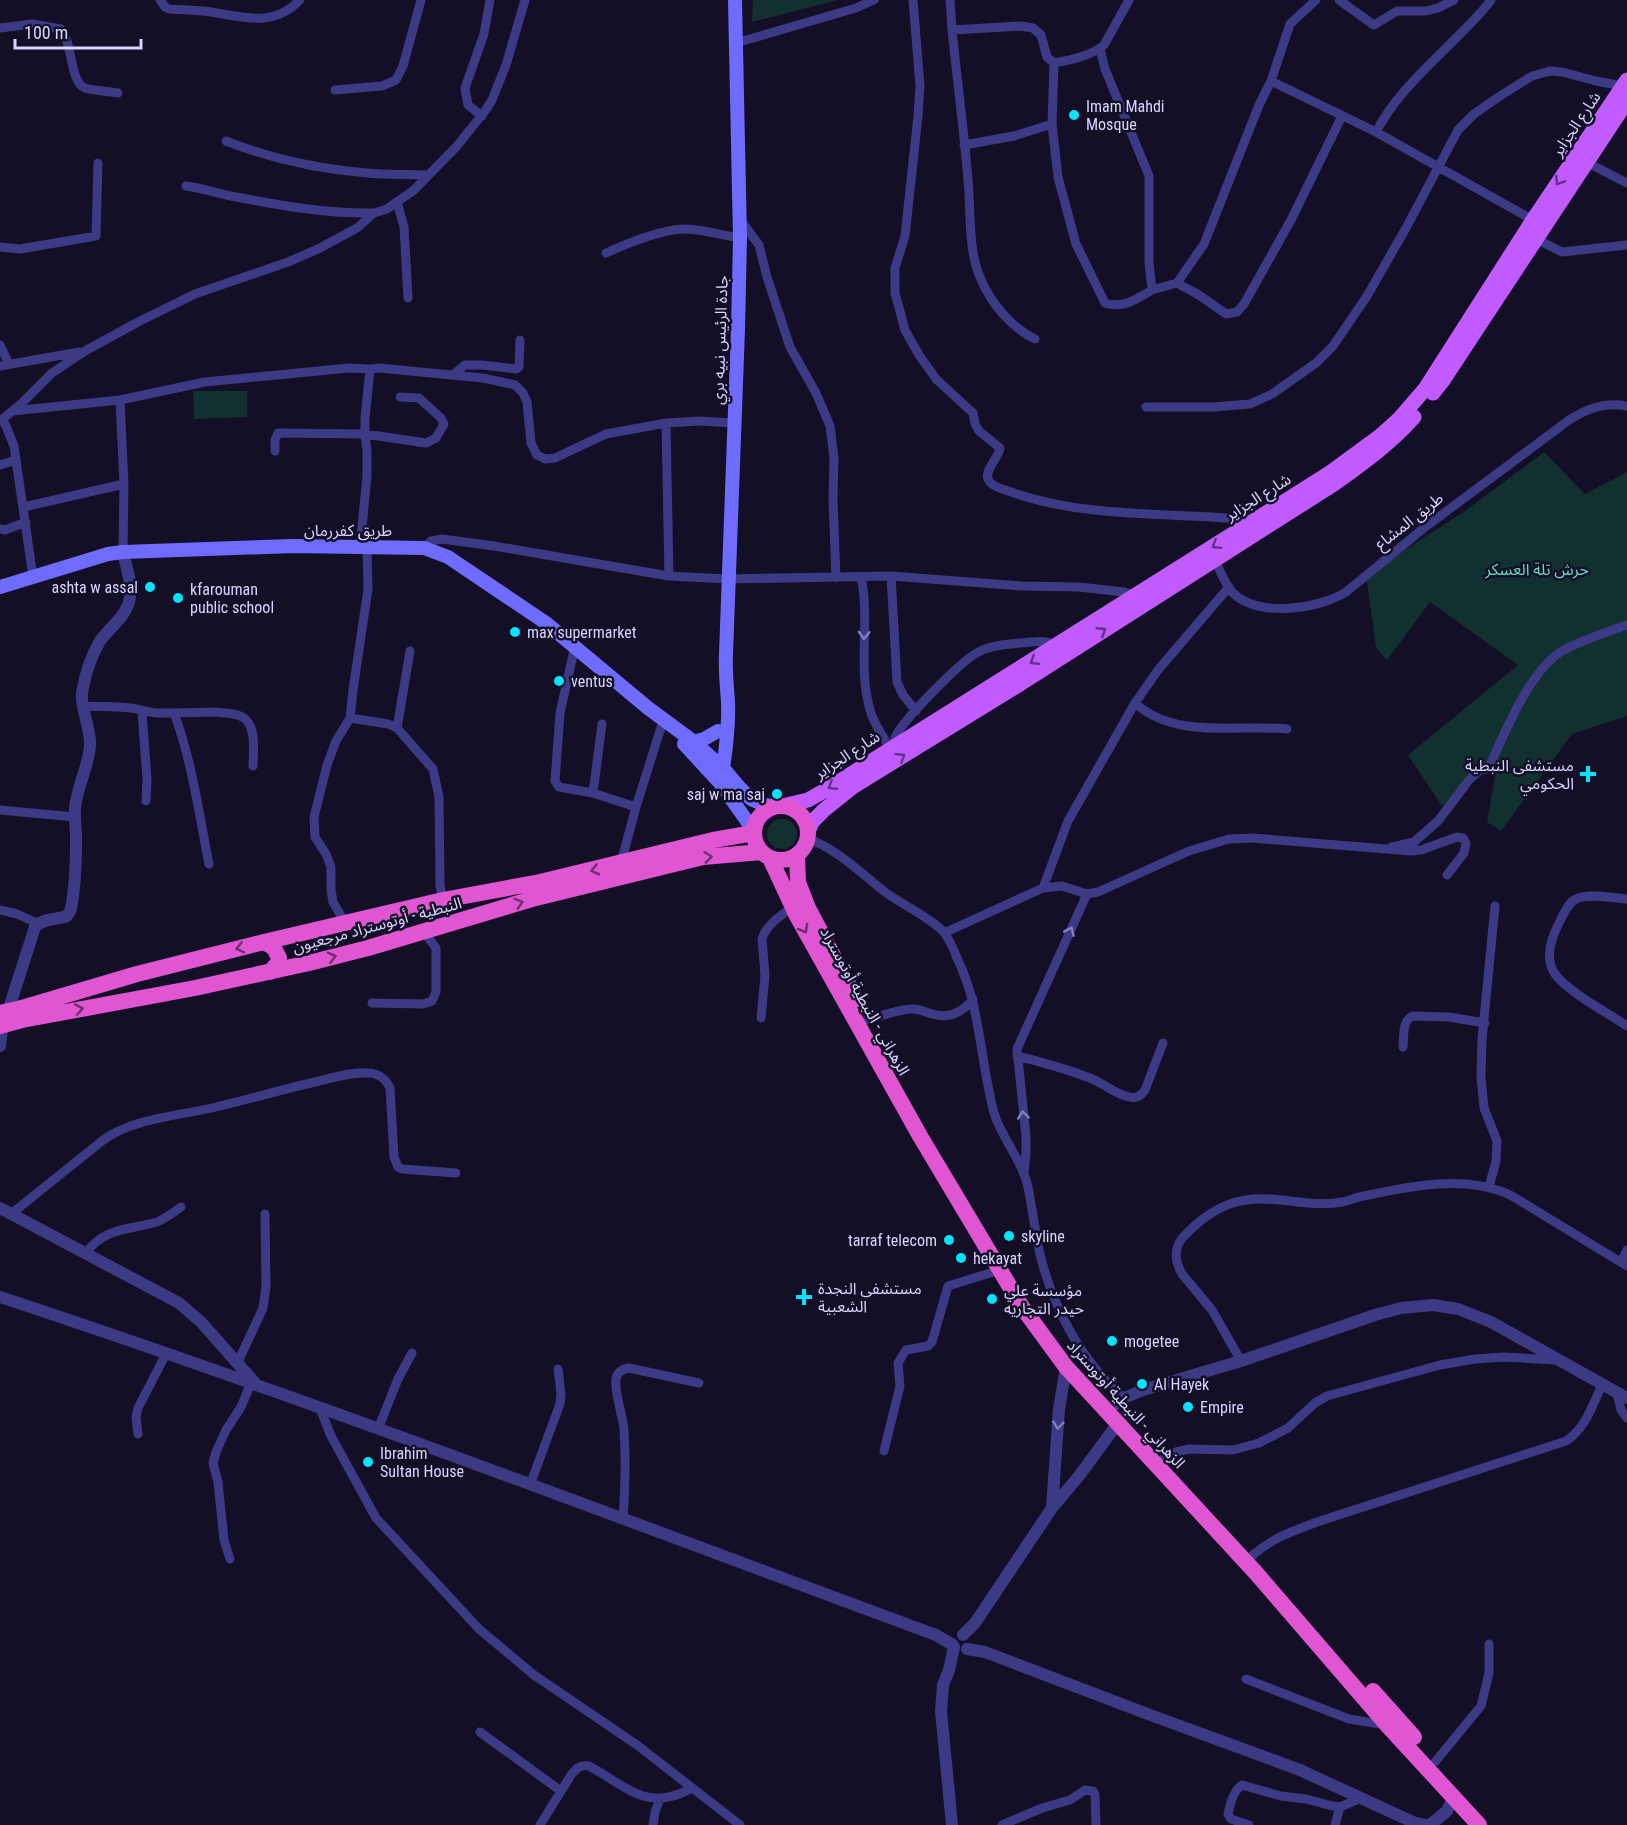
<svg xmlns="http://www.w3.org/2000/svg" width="1627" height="1825" viewBox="0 0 1627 1825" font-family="'Roboto Condensed','Noto Sans Arabic',sans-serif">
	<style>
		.green { fill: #12302f }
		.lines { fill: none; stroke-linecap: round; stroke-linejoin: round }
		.minor { stroke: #3d3a85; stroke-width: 9 }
		.tertiary { stroke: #3d3a85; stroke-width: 12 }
		.secondary { stroke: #6f6bff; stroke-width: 14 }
		.primary { stroke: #c25bff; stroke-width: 15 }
		.trunk { stroke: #e055d1; stroke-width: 16 }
		.trunk-bridge { stroke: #e055d1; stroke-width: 16 }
		.oneway { stroke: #623188 }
		.oneway2 { stroke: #837fbc }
		.oneway3 { stroke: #6f2e73 }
		.poi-dot { fill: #00e5ff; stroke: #130f26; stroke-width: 2 }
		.labels { text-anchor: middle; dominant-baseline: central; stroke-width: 5; stroke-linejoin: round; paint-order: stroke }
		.poi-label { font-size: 16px; fill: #d9d4ff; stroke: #130f26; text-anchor: start }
		.street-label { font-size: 16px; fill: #d9d4ff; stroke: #130f26 }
		.park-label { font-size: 16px; fill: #5fe0c0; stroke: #130f26 }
	</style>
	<rect width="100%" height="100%" fill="#130f26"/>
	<path class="green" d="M753,0H838L752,22Z
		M193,391H247V417L194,419Z
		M1544,452L1585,494L1627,472V716L1572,734L1501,831L1487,822L1495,777L1493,769L1486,767L1442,806L1408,755L1518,665L1430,602L1387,660L1376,648L1366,575L1465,511Z
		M767 834a15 15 0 1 1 30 0a15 15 0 1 1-30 0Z"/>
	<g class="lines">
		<path class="minor" d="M160,0L165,7L169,9C183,10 197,10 211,12C244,17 273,28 300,0
			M913,0L920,86L918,116L905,236L895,268V293L905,330L919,355L936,379L973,413L975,424L979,431L1000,448C999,458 982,472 989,481C994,488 1007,490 1014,493C1090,519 1173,512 1253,520
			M950,0L952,30L1020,26L1033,28L1041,35L1047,57L1054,63C1068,61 1093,55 1104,45L1129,0
			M1339,0L1374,25L1397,11H1426L1438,8L1454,0
			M0,28L32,24L61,29C73,44 70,83 85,88C95,91 108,91 118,93
			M952,30C957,80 964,130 968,180C971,211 968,246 979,275C990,302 1009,326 1035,339
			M736,43L856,8L874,0
			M1100,49L1105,69L1149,176V263L1152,290L1177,283L1204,244L1259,105L1271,81L1290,24L1316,0
			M1054,63L1052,124L1058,177L1076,244L1105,303C1123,309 1137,299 1152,290
			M1271,81L1376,132L1533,220
			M335,90L382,86L396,80L403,66L421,0
			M482,116L468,105L465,88L484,34L490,0
			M1376,132C1397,92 1432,63 1463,31C1473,21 1483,11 1491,0
			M226,141C269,158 320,169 367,173C387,175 407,174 428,175
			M964,145L1014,136L1052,124
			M1586,162L1627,183
			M186,186C202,188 216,193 231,196C278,205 326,214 374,213
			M397,202L404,227L408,298
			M739,218L759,245L767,277L790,347L816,393L830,426L834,458L833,499L836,578
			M1536,239L1562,252L1627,245
			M0,247L20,249L96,236L98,163
			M606,253C626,244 661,230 683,229C702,229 721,235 740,238
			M1177,283L1199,295L1226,314L1237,312L1244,304L1291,220L1342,116
			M0,345L9,364
			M0,366L79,352
			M453,375L465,365H482L516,369L519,367L520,340
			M120,400L205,382L349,368L370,369
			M1146,407H1214L1250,404L1272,394L1316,363L1333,346L1367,296L1406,228L1458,130L1474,114L1500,96L1532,76L1550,71L1562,72L1596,81L1623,86
			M12,411L120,400L124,484L123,552
			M3,419L14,446L16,460L33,577
			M0,421L22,403L52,373L85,351L138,322L195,294L288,262L318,249L357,228L374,213L387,209L414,190L457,146L485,111L492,100L506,65L525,0
			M275,451V440L278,433L365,434L426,443L436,438L444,424L441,418L419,398L400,397
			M0,465L16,460
			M24,507L124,484
			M0,529L5,530L26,522
			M360,547L367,476V451L365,434V418L370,369L379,368L483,378L515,385L523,393L527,402L531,443L537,455L545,459L555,458L606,434L666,423
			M424,548L431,541L442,539L494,546L669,576L728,579L891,576L1021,586L1079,587L1124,592L1136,596
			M1215,560C1220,570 1225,585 1233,593C1259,618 1319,609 1346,592L1424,528L1569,420C1588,408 1605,402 1627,406
			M669,576L666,423L699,421L734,423
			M891,576L897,682L903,695L916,711
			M861,577C871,623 856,671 872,716C877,728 884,739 891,749
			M575,646L560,713L555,781L559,787L593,793L636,807
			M1135,703C1176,740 1237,724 1287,729
			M84,706C99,707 115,706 130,708C139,709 147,712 157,713C177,714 229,708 244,718C257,728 253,752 253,766
			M142,712L147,779L146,801
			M174,713C192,761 199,814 209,864
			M350,718L388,724L397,728L433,769L439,797L440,886L443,900
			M397,728L410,651
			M894,747C894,745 895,740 895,738C902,720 959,664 975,654C991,644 1012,644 1030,642C1039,642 1048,639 1056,647
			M593,793L602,724
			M0,810L75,817
			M807,838C837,849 861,873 885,892C901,904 935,920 945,934C950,941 954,950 957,958C981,1007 980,1061 994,1113C1002,1139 1022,1160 1028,1187C1032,1208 1035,1229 1039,1250C1052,1306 1080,1360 1124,1398
			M1392,847L1414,842L1438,821L1469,780L1480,770L1488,769C1504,735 1529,671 1562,651C1582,640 1606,632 1627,625
			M621,863L636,807L664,718
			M1043,888L1068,821L1135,703L1158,670L1229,587
			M1627,899C1614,898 1588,893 1576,899C1569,902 1566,910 1562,917C1553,934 1543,956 1555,974C1568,992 1608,1013 1627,1026
			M0,910L17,914L37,923
			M345,923L333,902L331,890V867L326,854L315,837L314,817L327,765L336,741L350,718L353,690L368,589L367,547
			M944,933L1043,888L1062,886L1087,894L1098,892L1189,851L1229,839L1252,838L1411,851L1421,850L1457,837L1463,838L1466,843L1464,853L1447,875
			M372,1003L423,1004L432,1001L436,992V948L424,932
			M761,1018L765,975L762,939C766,925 781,915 793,907
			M867,1020C882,1016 898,1009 913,1009C920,1009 925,1012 932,1014C949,1019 962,1013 973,999
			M1403,1047C1404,1036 1402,1020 1413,1016L1449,1017L1485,1023
			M1017,1056C1042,1062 1066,1069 1090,1078C1103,1083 1115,1094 1129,1097C1136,1099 1141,1096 1145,1090L1163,1043
			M1024,1173L1026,1153V1136L1017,1049L1087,894
			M1489,1187L1496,1161L1497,1141L1484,1108L1481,1077L1482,1039L1495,906
			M11,1214L102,1141C132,1118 180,1116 216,1107C250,1099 284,1089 319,1081C334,1077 352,1072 368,1073C378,1073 386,1079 390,1088L394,1157L398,1167L402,1169L456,1173
			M86,1253C104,1227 130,1230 157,1222C166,1218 173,1213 181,1207
			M1621,1262L1627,1250
			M1241,1361L1212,1310L1182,1274C1173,1258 1174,1245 1187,1233C1203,1217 1223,1203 1246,1200C1276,1195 1310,1208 1342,1202C1349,1201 1356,1197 1364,1196C1410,1186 1467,1174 1512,1196L1627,1266
			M238,1362L263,1308L266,1287L265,1214
			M1617,1393L1621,1410L1627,1418
			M320,1408L331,1436L376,1518L479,1629L534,1675L637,1745L740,1825
			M378,1429L398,1379L412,1353
			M138,1434L136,1417L138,1408L167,1352
			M884,1451L900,1386L898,1363L906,1350L928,1346L932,1342L948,1286L1000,1270
			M1164,1458L1176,1452L1189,1449L1233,1450L1259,1443L1288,1428L1315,1403L1327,1396L1440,1365L1475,1359L1504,1357L1555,1360
			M530,1485L560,1404L561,1394L558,1369
			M623,1519C625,1490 626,1459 624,1430C623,1416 614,1392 616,1379C617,1372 623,1369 629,1368L699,1383
			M1253,1555C1274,1537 1291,1532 1317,1522L1566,1441C1586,1428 1592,1406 1602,1385
			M230,1559L224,1540L218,1482L213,1463L216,1452L226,1430L241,1407L251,1383
			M1246,1679L1349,1719L1386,1725
			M480,1732L561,1791
			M1435,1762L1481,1706L1489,1673V1644
			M540,1825L571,1775C576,1769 580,1764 589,1766C628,1787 647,1813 692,1788
			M653,1825L655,1812L660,1799
			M1002,1825L1042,1808L1070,1800L1085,1790L1093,1791L1095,1795L1096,1825
			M1249,1825L1231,1819L1228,1814C1230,1804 1234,1790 1242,1785L1281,1796L1306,1799L1332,1806L1340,1807L1361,1798
			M1335,1825L1340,1807"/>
		<path class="tertiary" d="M0,1046L2,1030L35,927C42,918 56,920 67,916L71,909C75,888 76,866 76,845C77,833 74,820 75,808C77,787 88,768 90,746C91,728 80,707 82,693C85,675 91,656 100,641C110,627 128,615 130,597C132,582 126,566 123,552
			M0,1208L179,1303L201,1322L255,1383
			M0,1297C315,1401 625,1520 936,1635L953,1645
			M1114,1405L1124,1398L1143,1390L1241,1361L1375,1315L1401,1308L1433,1305L1458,1309L1491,1322L1627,1398
			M1052,1508L1059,1409L1066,1367
			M963,1635L975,1623L1052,1508L1079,1476L1118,1423
			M967,1649L985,1652L1153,1716L1300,1770L1415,1823L1426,1825
			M952,1825L941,1711L943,1685L949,1670L954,1647
			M1430,1825L1447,1811L1454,1796"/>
		<path class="secondary" d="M0,587L108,554L123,552L293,546L424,548L448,557L546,623L648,708L694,742L724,769L739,787L751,799L765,805L777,807
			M694,742L704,739L718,731
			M684,744L720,783L754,831
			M720,783C725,762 729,724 728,702C727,686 725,670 726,654L738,329L740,238L735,0"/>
		<path class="primary" d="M1433,393L1444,379L1627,101
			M782,806L808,800L824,791L1282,503L1331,472L1380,436L1400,418L1425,389L1533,220L1627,80
			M808,832L812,822L824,810L854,786L1015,687L1334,484C1363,463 1390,444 1414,417"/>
		<path class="trunk" d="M754 833a27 27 0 1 1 54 0a27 27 0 1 1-54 0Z
			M797,855L798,882L808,908L856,999
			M770,858L797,916L920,1136L1022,1307L1066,1367L1256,1573L1388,1726L1479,1825
			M264,942L274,948L279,958L278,963L270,972
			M22,1008L137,974L264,942L443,900L540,882L713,840L754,833
			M22,1020L195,988L309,963L368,948L532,899L703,857L762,852
			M1373,1691L1414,1737"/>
		<path class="trunk-bridge" d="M0,1013L22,1008
			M0,1026L22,1020"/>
	</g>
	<defs><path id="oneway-chevron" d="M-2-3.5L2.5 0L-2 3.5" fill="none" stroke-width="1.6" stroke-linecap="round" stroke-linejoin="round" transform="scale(1.5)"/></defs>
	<g class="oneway">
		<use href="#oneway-chevron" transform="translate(1559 181) rotate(123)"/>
		<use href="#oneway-chevron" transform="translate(1216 545) rotate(148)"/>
		<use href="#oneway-chevron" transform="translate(1102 631) rotate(-33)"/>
		<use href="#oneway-chevron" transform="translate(1034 661) rotate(148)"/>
		<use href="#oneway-chevron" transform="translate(901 757) rotate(-32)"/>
		<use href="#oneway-chevron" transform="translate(832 786) rotate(148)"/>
	</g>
	<g class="oneway2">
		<use href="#oneway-chevron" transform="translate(864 635) rotate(92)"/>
		<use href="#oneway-chevron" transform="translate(1070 931) rotate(-66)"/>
		<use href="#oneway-chevron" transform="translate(1023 1115) rotate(-96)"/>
		<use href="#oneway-chevron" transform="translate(1058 1425) rotate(96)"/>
	</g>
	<g class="oneway3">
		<use href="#oneway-chevron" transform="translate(708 857) rotate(-7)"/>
		<use href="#oneway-chevron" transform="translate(595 870) rotate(167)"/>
		<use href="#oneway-chevron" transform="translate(519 903) rotate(-17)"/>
		<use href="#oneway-chevron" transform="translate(804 929) rotate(61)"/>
		<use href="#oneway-chevron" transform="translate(240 948) rotate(166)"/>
		<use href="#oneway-chevron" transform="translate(332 957) rotate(-14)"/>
		<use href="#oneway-chevron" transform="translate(79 1009) rotate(-10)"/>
	</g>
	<g class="poi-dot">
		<circle cx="1074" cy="115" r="6"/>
		<circle cx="150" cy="587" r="6"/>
		<circle cx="178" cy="598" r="6"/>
		<circle cx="515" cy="632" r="6"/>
		<circle cx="559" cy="681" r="6"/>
		<path d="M1585 765h6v6h6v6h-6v6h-6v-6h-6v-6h6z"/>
		<circle cx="777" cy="794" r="6"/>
		<circle cx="1009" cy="1236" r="6"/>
		<circle cx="949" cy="1240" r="6"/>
		<circle cx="961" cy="1258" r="6"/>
		<path d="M801 1288h6v6h6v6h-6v6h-6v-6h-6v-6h6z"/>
		<circle cx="992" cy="1299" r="6"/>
		<circle cx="1112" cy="1341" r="6"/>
		<circle cx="1142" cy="1384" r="6"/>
		<circle cx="1188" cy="1407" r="6"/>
		<circle cx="368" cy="1462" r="6"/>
	</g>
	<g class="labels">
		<g class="poi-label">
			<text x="1086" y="106">Imam Mahdi<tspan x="1086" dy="18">Mosque</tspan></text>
			<text x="138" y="587" text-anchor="end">ashta w assal</text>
			<text x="190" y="589">kfarouman<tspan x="190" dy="18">public school</tspan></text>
			<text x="527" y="632">max supermarket</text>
			<text x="571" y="681">ventus</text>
			<text x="1574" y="765" text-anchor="end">مستشفى النبطية<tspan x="1574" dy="18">الحكومي</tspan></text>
			<text x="765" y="794" text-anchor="end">saj w ma saj</text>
			<text x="1021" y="1236">skyline</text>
			<text x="937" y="1240" text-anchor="end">tarraf telecom</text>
			<text x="973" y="1258">hekayat</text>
			<text x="818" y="1288">مستشفى النجدة<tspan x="818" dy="18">الشعبية</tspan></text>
			<text x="1004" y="1290">مؤسسة علي<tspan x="1004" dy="18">حيدر التجاريه</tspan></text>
			<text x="1124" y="1341">mogetee</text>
			<text x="1154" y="1384">Al Hayek</text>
			<text x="1200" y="1407">Empire</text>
			<text x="380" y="1453">Ibrahim<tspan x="380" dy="18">Sultan House</tspan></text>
		</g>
		<g class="street-label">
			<text transform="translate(1576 124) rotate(-56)">شارع الجزاير</text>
			<text transform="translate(720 340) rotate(-88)">جادة الرئيس نبيه بري</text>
			<text transform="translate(1258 497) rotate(-32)">شارع الجزاير</text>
			<text transform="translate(1409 521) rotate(-38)">طريق المشاع</text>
			<text x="348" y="530">طريق كفررمان</text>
			<text transform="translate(847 755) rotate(-33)">شارع الجزاير</text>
			<text transform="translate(377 925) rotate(-15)">النبطية - أوتوستراد مرجعيون</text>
			<text transform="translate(865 1001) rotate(61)">الزهراني - النبطية أوتوستراد</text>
			<text transform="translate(1126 1404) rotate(48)">الزهراني - النبطية أوتوستراد</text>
		</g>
		<g class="park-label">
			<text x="1537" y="569">حرش تلة العسكر</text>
		</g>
	</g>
	<path d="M15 39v9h126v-9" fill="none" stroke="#d9d4ff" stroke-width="3"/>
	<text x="24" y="39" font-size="18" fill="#d9d4ff" stroke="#130f26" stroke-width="4.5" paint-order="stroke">100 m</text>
</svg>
